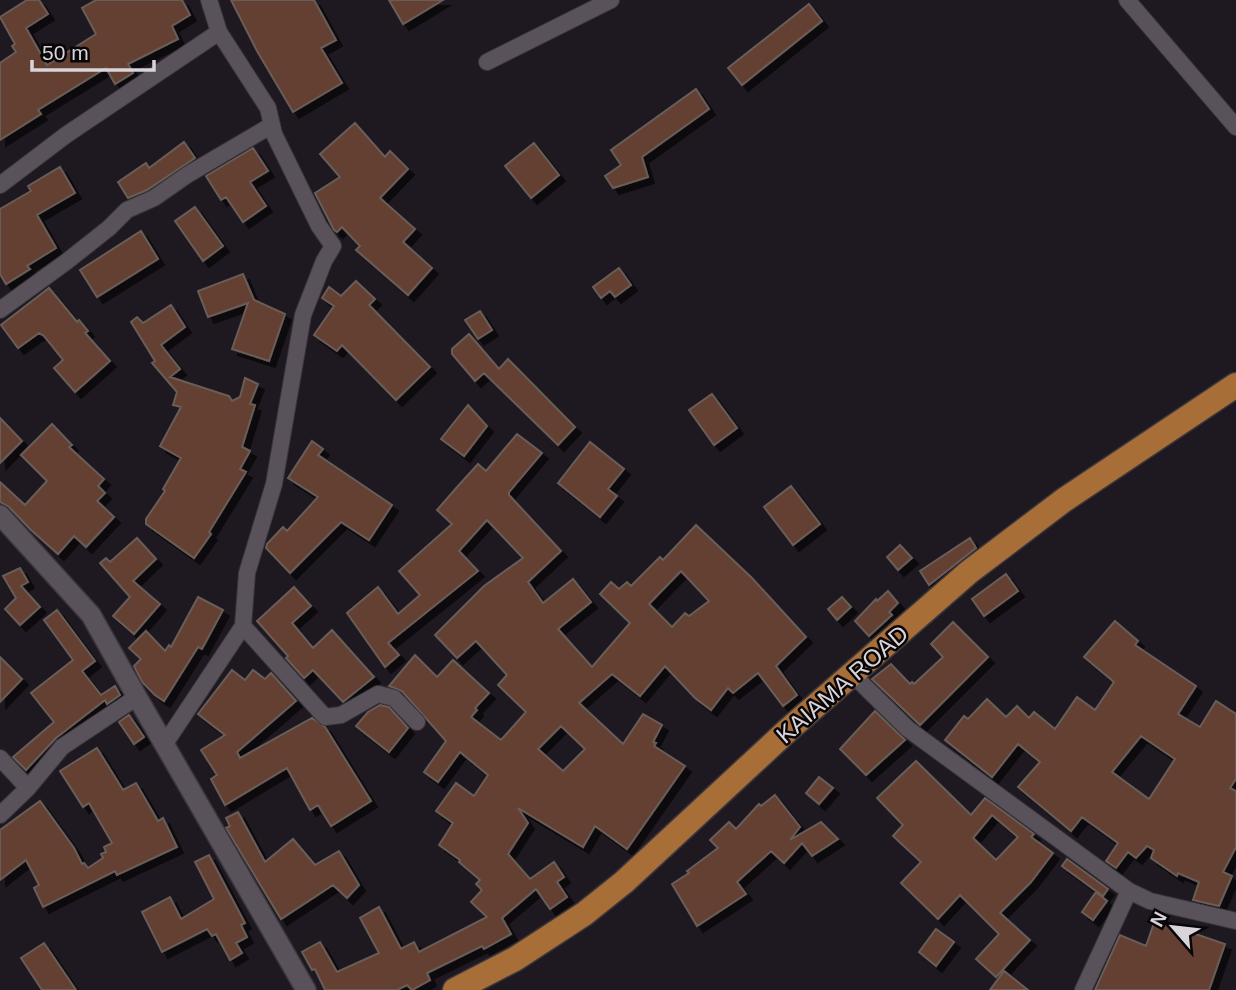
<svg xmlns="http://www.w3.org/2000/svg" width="1236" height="990" viewBox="0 0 1236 990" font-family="Arial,sans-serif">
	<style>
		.building { fill: #643f32; stroke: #695d59; stroke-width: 2; fill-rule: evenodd; filter: url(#shadow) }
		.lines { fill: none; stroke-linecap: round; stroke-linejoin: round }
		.minor-casing { stroke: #3a363c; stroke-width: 18 }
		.tertiary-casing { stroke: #3a363c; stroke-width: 22 }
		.trunk-casing { stroke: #3a363c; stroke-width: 27 }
		.minor { stroke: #59525b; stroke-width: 16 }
		.tertiary { stroke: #59525b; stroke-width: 19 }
		.trunk { stroke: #a86e38; stroke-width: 24 }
		.labels { text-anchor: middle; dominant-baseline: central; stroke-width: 5; stroke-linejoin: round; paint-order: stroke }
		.street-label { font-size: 24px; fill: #d8d4d9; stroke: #070508 }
	</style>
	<defs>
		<filter id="shadow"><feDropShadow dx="6" dy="6" stdDeviation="0" flood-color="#0009"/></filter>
	</defs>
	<rect width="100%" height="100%" fill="#1e1920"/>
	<path class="building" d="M27,0H39L48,14L26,28L47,65L96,34L82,8L96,0H182L190,15L172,26L178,39L128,64L133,73L115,84L106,68L38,110L41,114L0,140V63L16,52L12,46L15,44L0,17Z
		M231,0H314L336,40L321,48L342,83L293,112L257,51Z
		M389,0H443L403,24Z
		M809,4L822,21L742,85L728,68Z
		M696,89L709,109L642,157L648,177L613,188L605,176L621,165L611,150Z
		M355,123L385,157L390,151L408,169L380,198L415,229L403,242L432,268L408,295L356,250L360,246L342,227L337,232L334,230L315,193L340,177L320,154Z
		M184,142L195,158L147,190L128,198L118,182L146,163L149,168Z
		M534,143L559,175L531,198L505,166Z
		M253,148L268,171L250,182L266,206L243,222L226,197L221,200L206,176Z
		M60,167L75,193L37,215L56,248L27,266L30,269L6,284L0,274V209L31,191L28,186Z
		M195,207L223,246L203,261L175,221Z
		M141,231L158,259L97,297L80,270Z
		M619,268L631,285L615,297L610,291L601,298L593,287Z
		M243,274L254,300L285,314L269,361L232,349L248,303L208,317L198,291Z
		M356,281L375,299L369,305L430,367L396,400L342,345L337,351L314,335L334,306L322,298L329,287L341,296Z
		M49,288L77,322L79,320L88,331L85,333L110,361L75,392L54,368L63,360L44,336L39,333L18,348L1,325Z
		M171,305L185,327L161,345L180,369L170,377L229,396L232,401L240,397L245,378L258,384L250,404L255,405L242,447L250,451L240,469L246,472L209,532L211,534L194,558L146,524V519L165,491L163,489L181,458L160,446L181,407L173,405L177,392L152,363L155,361L131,322L137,317L143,323Z
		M480,311L492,330L478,339L465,320Z
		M469,334L499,369L508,359L575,427L558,445L484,373L475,381L452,354V349Z
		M712,394L737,428L714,445L689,410Z
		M468,405L487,426L464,456L441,439Z
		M0,418L22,441L0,463Z
		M52,424L72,445L69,447L104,479L98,486L105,493L97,501L114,517L86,547L74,536L58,554L31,530L9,507L0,502V482L25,505L47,481L21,455Z
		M517,434L542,453L509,492V495L561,551L528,582L543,603L573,579L591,602L558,629L592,667L630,623L600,594L611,582L619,589L627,582L631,586L660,557L663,560L696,525L752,578L806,637L776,666L797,695L783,706L758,673L733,693L728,688L711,710L695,698L665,666L640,696L612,674L579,703L623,744L643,714L662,725L653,742L656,743L654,746L685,766L627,849L595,826L583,847L518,808L528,823L508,854L530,879L554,862L564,877L557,882L567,897L550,909L536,889L502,918L511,934L484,949L482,946L427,973L430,980L412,990L407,985L397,990H325L315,969L312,970L302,952L320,942L337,972L379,953L360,918L379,907L401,949L414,942L419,952L487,917L471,902L482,890L476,884L480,880L459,862L460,860L439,845L453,823L436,811L456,783L474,796L488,775L460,752L438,782L424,772L446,741L402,691L389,686L415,655L437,677L453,660L489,693L475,708L477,710L471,717L501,740L526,712L498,685L507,675L476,641L457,658L435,635L484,586L523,558L487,520L459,551L478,571L388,643L399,655L385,667L347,613L378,587L398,614L420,595L399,571L452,524L437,510L458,486L478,464L486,471ZM681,571L709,601L689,616L685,613L672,627L649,604ZM561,726L585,749L563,771L538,749Z
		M312,441L323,449L318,455L392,505L369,540L341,522L290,573L266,548L267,544L283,527L287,531L318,497L288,478Z
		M590,442L624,469L608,489L617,496L600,517L558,483Z
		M791,486L820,524L793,545L764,507Z
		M137,538L156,559L133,581L160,604L134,634L113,616L130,597L100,563L106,558L110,562Z
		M970,538L976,548L929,585L920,571Z
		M900,545L912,558L898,570L887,557Z
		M20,568L28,582L21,586L40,607L20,625L5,609L16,598L3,576Z
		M1006,574L1018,591L984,616L972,599Z
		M294,587L311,606L292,623L313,648L332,630L374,677L343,702L313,670L304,678L286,658L288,656L257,621Z
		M888,591L898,603L889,612L892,615L869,636L855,621L876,599L877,601Z
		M198,597L223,610L202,649L198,647L164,701L155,695L142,682L134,666L141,659L129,648L146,631L165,651L169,645L171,647Z
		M842,597L851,607L837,620L828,609Z
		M57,610L95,661L82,671L101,695L115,686L120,695L107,704L105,700L56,738L26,770L13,757L54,722L31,693L73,660L44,620Z
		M1115,621L1138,641L1135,645L1196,686L1178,714L1200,727L1216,701L1236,714V779L1230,788L1236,791V847L1223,872L1232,876L1219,906L1193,900L1199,882L1178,873L1177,876L1151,858L1154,850L1147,846L1136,858L1128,852L1116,868L1106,861L1118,843L1082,817L1071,831L1018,787L1040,762L1018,744L992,777L945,740L964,716L968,719L987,699L1006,717L1017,706L1029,718L1034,712L1055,729L1077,697L1095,710L1114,682L1084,657ZM1141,736L1175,759L1149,799L1112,772Z
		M953,622L988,657L920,725L872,679L891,664L910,684L912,682L914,684L943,657L931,644Z
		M0,657L22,679L0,702Z
		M232,670L245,680L253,670L265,679L271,673L296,701L237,752L240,758L312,718L325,727L371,801L331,826L318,805L310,810L287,768L225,805L211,779L217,775L201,750L225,735L198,714Z
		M380,705L389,707L408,728L389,752L356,726L368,712Z
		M875,711L905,740L866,775L840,749Z
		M129,715L144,737L134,744L119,722Z
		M97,748L123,790L136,783L158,821L163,818L177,847L117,875L115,871L43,907L34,888L39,885L26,860L0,880V830L40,801L74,848L82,864L84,863L88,868L103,858L101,854L106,852L104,847L112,843L89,803L83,807L60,771Z
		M916,761L971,815L985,798L1034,834L1031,837L1053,853L1031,882L1000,913L1030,940L996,977L976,959L999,934L960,895L938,919L901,883L921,862L893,836L903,825L877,798ZM992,815L1018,837L996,860L973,838Z
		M819,777L833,788L819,804L806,793Z
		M775,795L800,827L790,840L821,822L838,839L812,856L802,843L784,863L771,851L737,882L746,894L697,926L672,884L689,873L687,871L718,848L710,840L729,822L736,829L759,804L761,806Z
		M238,812L265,862L293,839L315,865L339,851L359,885L347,898L333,885L281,919L226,828L230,826L226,818Z
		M209,855L245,923L241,925L247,937L236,943L242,953L230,960L216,934L212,936L207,929L162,952L142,912L170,897L181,919L214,899L195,862Z
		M1067,859L1108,889L1103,896L1062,866Z
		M1096,892L1107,901L1093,920L1082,912Z
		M1155,920L1225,944L1209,990H1095L1120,935L1146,946Z
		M936,929L954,942L936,966L919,952Z
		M44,943L76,990H42L21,958Z
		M1004,971L1028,990H990Z"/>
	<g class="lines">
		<g class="minor-casing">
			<path id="minor" d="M209,0L219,32
				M1127,0L1236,127
				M487,62L611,0
				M0,185L66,135L219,32L268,108L274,134L319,226L333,246L324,261L303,315L274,484L247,573L243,626L325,717L341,715L378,694L394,698L417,722
				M0,310L66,262L109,228L127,210L154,198L187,175L272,125
				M852,674L908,729L1129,891L1150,901L1236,921
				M164,745L243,626
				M0,758L28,788
				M0,815L28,788L62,747L137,697
				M1083,990L1129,891"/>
		</g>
		<g class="tertiary-casing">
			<path id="tertiary" d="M0,515L91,615L137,697L306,990"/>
		</g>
		<g class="trunk-casing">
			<path id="trunk" d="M455,990L515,959L584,914L624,882L788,730L969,572L1064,500L1236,385"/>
		</g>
		<use href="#minor" class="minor"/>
		<use href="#tertiary" class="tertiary"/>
		<use href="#trunk" class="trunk"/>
	</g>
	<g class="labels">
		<g class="street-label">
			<text transform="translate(842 684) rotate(-41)">KAIAMA ROAD</text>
		</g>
	</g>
	<g transform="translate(1173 927) rotate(298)" stroke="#070508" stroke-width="5" paint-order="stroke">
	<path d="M0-5L12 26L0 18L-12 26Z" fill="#d8d4d9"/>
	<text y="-10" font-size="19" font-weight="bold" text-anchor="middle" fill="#d8d4d9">N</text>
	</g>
	<path d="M32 60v10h122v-10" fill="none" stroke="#d8d4d9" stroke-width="3.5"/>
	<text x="42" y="60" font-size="21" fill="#d8d4d9" stroke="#070508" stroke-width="5" paint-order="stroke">50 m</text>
</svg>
